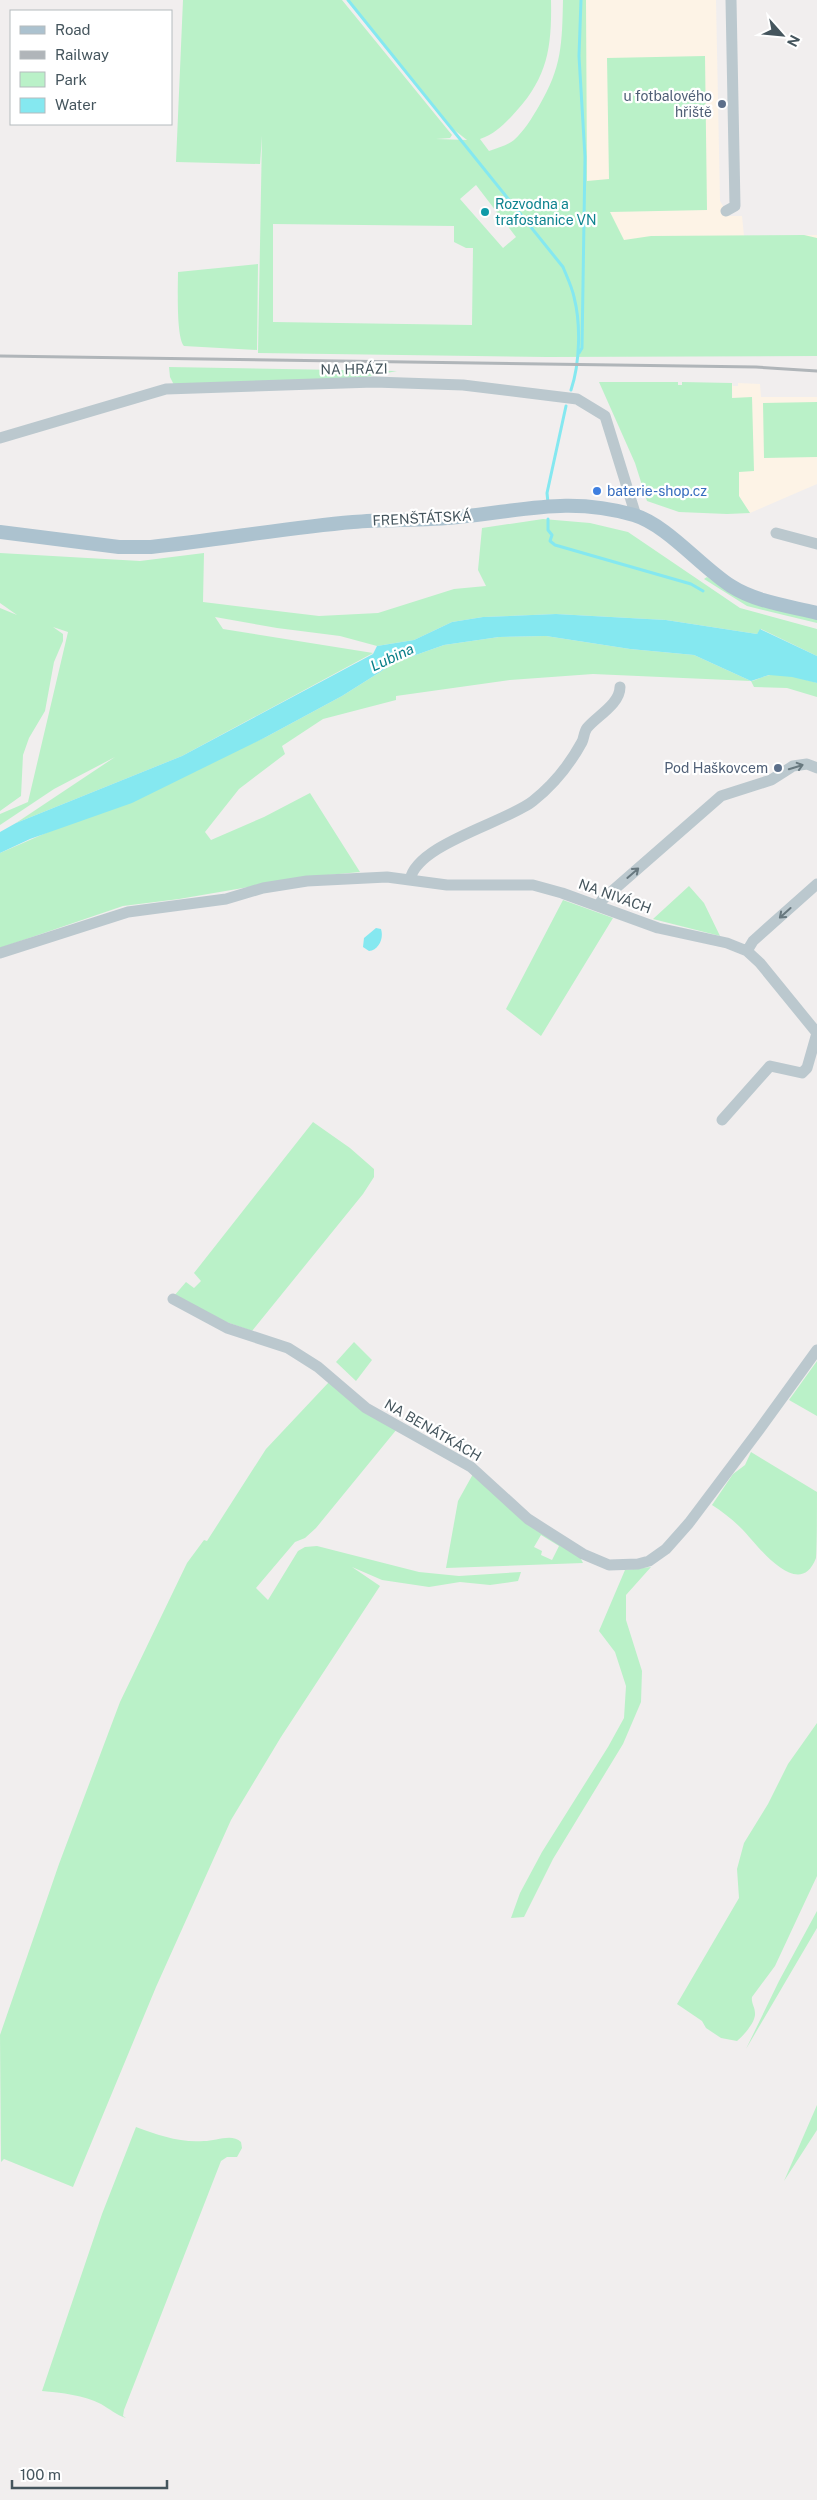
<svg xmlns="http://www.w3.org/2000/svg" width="817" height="2500" viewBox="0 0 817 2500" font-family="'Public Sans',sans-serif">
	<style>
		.commercial { fill: #fdf3e6 }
		.green { fill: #baf1c8; fill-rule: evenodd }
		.water { fill: #85e8f0 }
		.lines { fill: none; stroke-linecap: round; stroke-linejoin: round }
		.stream { stroke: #85e8f0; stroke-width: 3 }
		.minor { stroke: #bbc8ce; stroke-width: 11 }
		.major { stroke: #acc2cf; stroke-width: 14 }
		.rail { stroke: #b0b5b9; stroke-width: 3 }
		.oneway { stroke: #68787f }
		.service-dot { fill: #5c6f8a; stroke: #fff; stroke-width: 2 }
		.culture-dot { fill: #0f9aa8; stroke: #fff; stroke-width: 2 }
		.shop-dot { fill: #3f7fe0; stroke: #fff; stroke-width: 2 }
		.labels { text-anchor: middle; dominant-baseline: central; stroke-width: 4.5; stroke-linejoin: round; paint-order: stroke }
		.service-label { font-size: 14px; fill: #4e5e75; stroke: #fff; text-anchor: end }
		.culture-label { font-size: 14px; fill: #0d838f; stroke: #fff; text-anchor: start }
		.street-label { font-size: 14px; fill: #45555d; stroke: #fff }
		.shop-label { font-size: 14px; fill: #366cbe; stroke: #fff; text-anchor: start }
		.water-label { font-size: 15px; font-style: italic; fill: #087e88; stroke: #fff }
	</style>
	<rect width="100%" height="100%" fill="#f1eeee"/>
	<path class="commercial" d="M586,0H716L720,201L729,216H742L744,236L817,235V356L586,332Z
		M732,383L733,386H738V383L760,384L761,397H817V484L750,513L739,496L734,470Z"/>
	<path class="green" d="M183,0H342L452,135L450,138L436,139L467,140L453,129L348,0H551C552,50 547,80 511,117C502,126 493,135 480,139L489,151C497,148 508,145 514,140C524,131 532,118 539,106C562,67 562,44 563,0H586L587,181L609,179L607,58L705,56L707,210L610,212L624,240L651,236L804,235L817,238V356L547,357L258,353L262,136L260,164L176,162ZM476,185L516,237L503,248L460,199ZM273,224L454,226V242L466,248H473L472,325L273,322Z
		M258,264L257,350L184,346C176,337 178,286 178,272Z
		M169,367L397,371L345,381L174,385L170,377Z
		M599,382H678V385H682V382L732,383V398L752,397L754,471L739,472V496L750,513L727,514L679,512L647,501L635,463Z
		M817,402V457L764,458L763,403Z
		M543,519L590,523L628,532L740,608L817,629V656L761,629L757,634L666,620L556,614L483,617L452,622L414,640L377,646L340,636L277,628L215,617L223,629L373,653L182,756L16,823L115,757L54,789L0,825V814L28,802L68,632L53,627L63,634V641L54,662L45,711L29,738L23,755L21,796L0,811V608L17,615L0,603V553L140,561L204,553L203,602L319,616L378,613L454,589L486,586L478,570L482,528Z
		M707,577L727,590L817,619V623L747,606L704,579Z
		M546,636L630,649L694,655L751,681C758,680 763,676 770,675C785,673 803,679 817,683V697L787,688L754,687L751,681L593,674L510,680L396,696V700L323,719L282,746L285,754L239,789L205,832L211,840L264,817L310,793L360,872L307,877L179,899L123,906L0,948V853L266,737L342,696L396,662L444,645L499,637Z
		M689,886L704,903L720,936L653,919Z
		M563,900L613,918L541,1036L506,1009Z
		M313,1122L350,1148L374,1169V1177L363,1194L252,1331L212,1317L174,1296L186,1282L194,1288L201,1281L194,1273Z
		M354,1342L372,1360L356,1381L336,1362Z
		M817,1361V1416L789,1400Z
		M329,1382L397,1429L316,1528L305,1538L295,1542L256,1588L268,1600L298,1551L305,1547L317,1546L419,1572L459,1576L521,1572L518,1581L490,1585L460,1582L429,1587L382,1580L352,1567L380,1586L281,1737L231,1820L156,1987L73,2187L4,2159L1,2162L0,2035L59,1864L120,1702L187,1563L204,1540L207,1541L266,1449Z
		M751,1452L817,1492C817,1506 817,1547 816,1558C799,1602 758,1546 742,1529C733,1520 723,1512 712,1505L733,1474L745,1465Z
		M473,1474L524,1522L580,1557L583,1563L446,1568L458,1501ZM541,1535L559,1546L552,1560L541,1555L542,1551L534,1547Z
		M651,1567L626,1595V1620L642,1671L641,1702L623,1744L553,1859L524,1917L511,1918L520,1893L542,1852L608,1747L624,1718L626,1686L615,1652L599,1631L625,1570Z
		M817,1723V1876L775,1966L752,1997C751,2003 755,2007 755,2013C756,2022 743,2036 737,2041L721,2038L706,2028L702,2021L677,2004L739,1898L737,1869L744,1843L768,1804L788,1764Z
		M817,1911V1928L746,2049L779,1981Z
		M817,2105V2130L784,2181Z
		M136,2127C158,2135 180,2143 204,2141C216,2141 232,2133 241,2142L242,2148L237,2157H227L221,2161L124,2410L123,2416L126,2418C116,2415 110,2409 101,2404C84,2395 62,2393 42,2391L102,2214Z"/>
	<path class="water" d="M556,614L666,620L757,634L760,629L817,656V683L792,677L769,675L751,681L694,655L630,649L546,636L499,637L444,645L396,662L342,696L266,737L132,803L30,839L0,853V832L16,823L182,756L373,654L377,646L414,640L452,622L483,617Z
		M376,928L381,929C384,938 379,950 369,951L363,947L364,938Z"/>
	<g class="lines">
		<path class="stream" d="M348,0L563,267C567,277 572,287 574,297C581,324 580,363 571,390
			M579,353L582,348L585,157L579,56L581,0
			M548,503L547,493L566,406
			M548,519V530L552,535L550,541L555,545L691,584L703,591"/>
		<path class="minor" d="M726,211L735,206L731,0
			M0,438L166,389L374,382L463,385L577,399L605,416L636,516
			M776,533L817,544
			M410,880C416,844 507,822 533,801C552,786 570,764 582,742C584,738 584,732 587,728C597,716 620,704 620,687
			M598,906L602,900L721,796L771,780L793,766L807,764L817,768
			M747,951L753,941L817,884
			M0,953L128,912L226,899L263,888L307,881L387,877L447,885H533L562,893L658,928L727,943L747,951L760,963L817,1033
			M722,1120L770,1066L802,1073L807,1068L817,1033
			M173,1299L227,1328L288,1348L318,1367L366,1408L471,1467L528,1519L583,1554L609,1565L638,1564L649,1561L666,1549L689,1523L759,1430L817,1350"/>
		<path class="major" d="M0,532L119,547H151C218,540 285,528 353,522C388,519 423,521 458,517C522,511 569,496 634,515C667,525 700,566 731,586C756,602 789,606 817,613"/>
		<path class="rail" d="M0,356L756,367L817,371"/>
	</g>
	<defs><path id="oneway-shaft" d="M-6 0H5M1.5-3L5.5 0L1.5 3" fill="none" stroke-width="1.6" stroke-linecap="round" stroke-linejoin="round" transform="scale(1.25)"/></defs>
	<g class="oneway">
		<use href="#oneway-shaft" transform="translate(796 767) rotate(-17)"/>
		<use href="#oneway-shaft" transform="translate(633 873) rotate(-41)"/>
		<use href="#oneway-shaft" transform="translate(785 913) rotate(138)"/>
	</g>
	<g class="service-dot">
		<circle cx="722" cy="104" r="5"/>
		<circle cx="778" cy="768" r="5"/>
	</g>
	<circle class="culture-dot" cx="485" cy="212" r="5"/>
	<circle class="shop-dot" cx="597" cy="491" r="5"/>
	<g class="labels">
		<g class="service-label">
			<text x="712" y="96">u fotbalového<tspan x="712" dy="16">hřiště</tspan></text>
			<text x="768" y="768">Pod Haškovcem</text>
		</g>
		<g class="culture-label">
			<text x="495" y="204">Rozvodna a<tspan x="495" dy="16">trafostanice VN</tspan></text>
		</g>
		<g class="street-label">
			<text transform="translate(354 369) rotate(-1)">NA HRÁZI</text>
			<text transform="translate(422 518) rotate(-3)">FRENŠTÁTSKÁ</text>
			<text transform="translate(615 896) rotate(20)">NA NIVÁCH</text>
			<text transform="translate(433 1430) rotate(30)">NA BENÁTKÁCH</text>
		</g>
		<g class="shop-label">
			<text x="607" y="491">baterie-shop.cz</text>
		</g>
		<g class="water-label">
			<text transform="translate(392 657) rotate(-25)">Lubina</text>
		</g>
	</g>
	<rect x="10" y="10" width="162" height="115" fill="#ffffff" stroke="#b5bbbe"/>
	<rect x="20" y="26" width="25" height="8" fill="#acc2cf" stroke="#b5bbbe"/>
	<text x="55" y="35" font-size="15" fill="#45555d">Road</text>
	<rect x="20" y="51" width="25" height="8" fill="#b0b5b9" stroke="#b5bbbe"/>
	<text x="55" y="60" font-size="15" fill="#45555d">Railway</text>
	<rect x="20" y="72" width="25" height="15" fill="#baf1c8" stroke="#b5bbbe"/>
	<text x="55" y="85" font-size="15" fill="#45555d">Park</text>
	<rect x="20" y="98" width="25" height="15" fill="#85e8f0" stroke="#b5bbbe"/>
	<text x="55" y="110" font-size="15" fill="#45555d">Water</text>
	<g transform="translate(782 35) rotate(117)" stroke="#ffffff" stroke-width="4" paint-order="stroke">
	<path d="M0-4L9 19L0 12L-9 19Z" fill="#45555d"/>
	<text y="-8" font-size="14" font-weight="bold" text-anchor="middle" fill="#45555d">N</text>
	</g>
	<path d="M12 2480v8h155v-8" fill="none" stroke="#45555d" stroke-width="2.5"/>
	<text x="20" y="2480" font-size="15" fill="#45555d" stroke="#ffffff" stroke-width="4" paint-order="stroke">100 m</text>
</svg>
